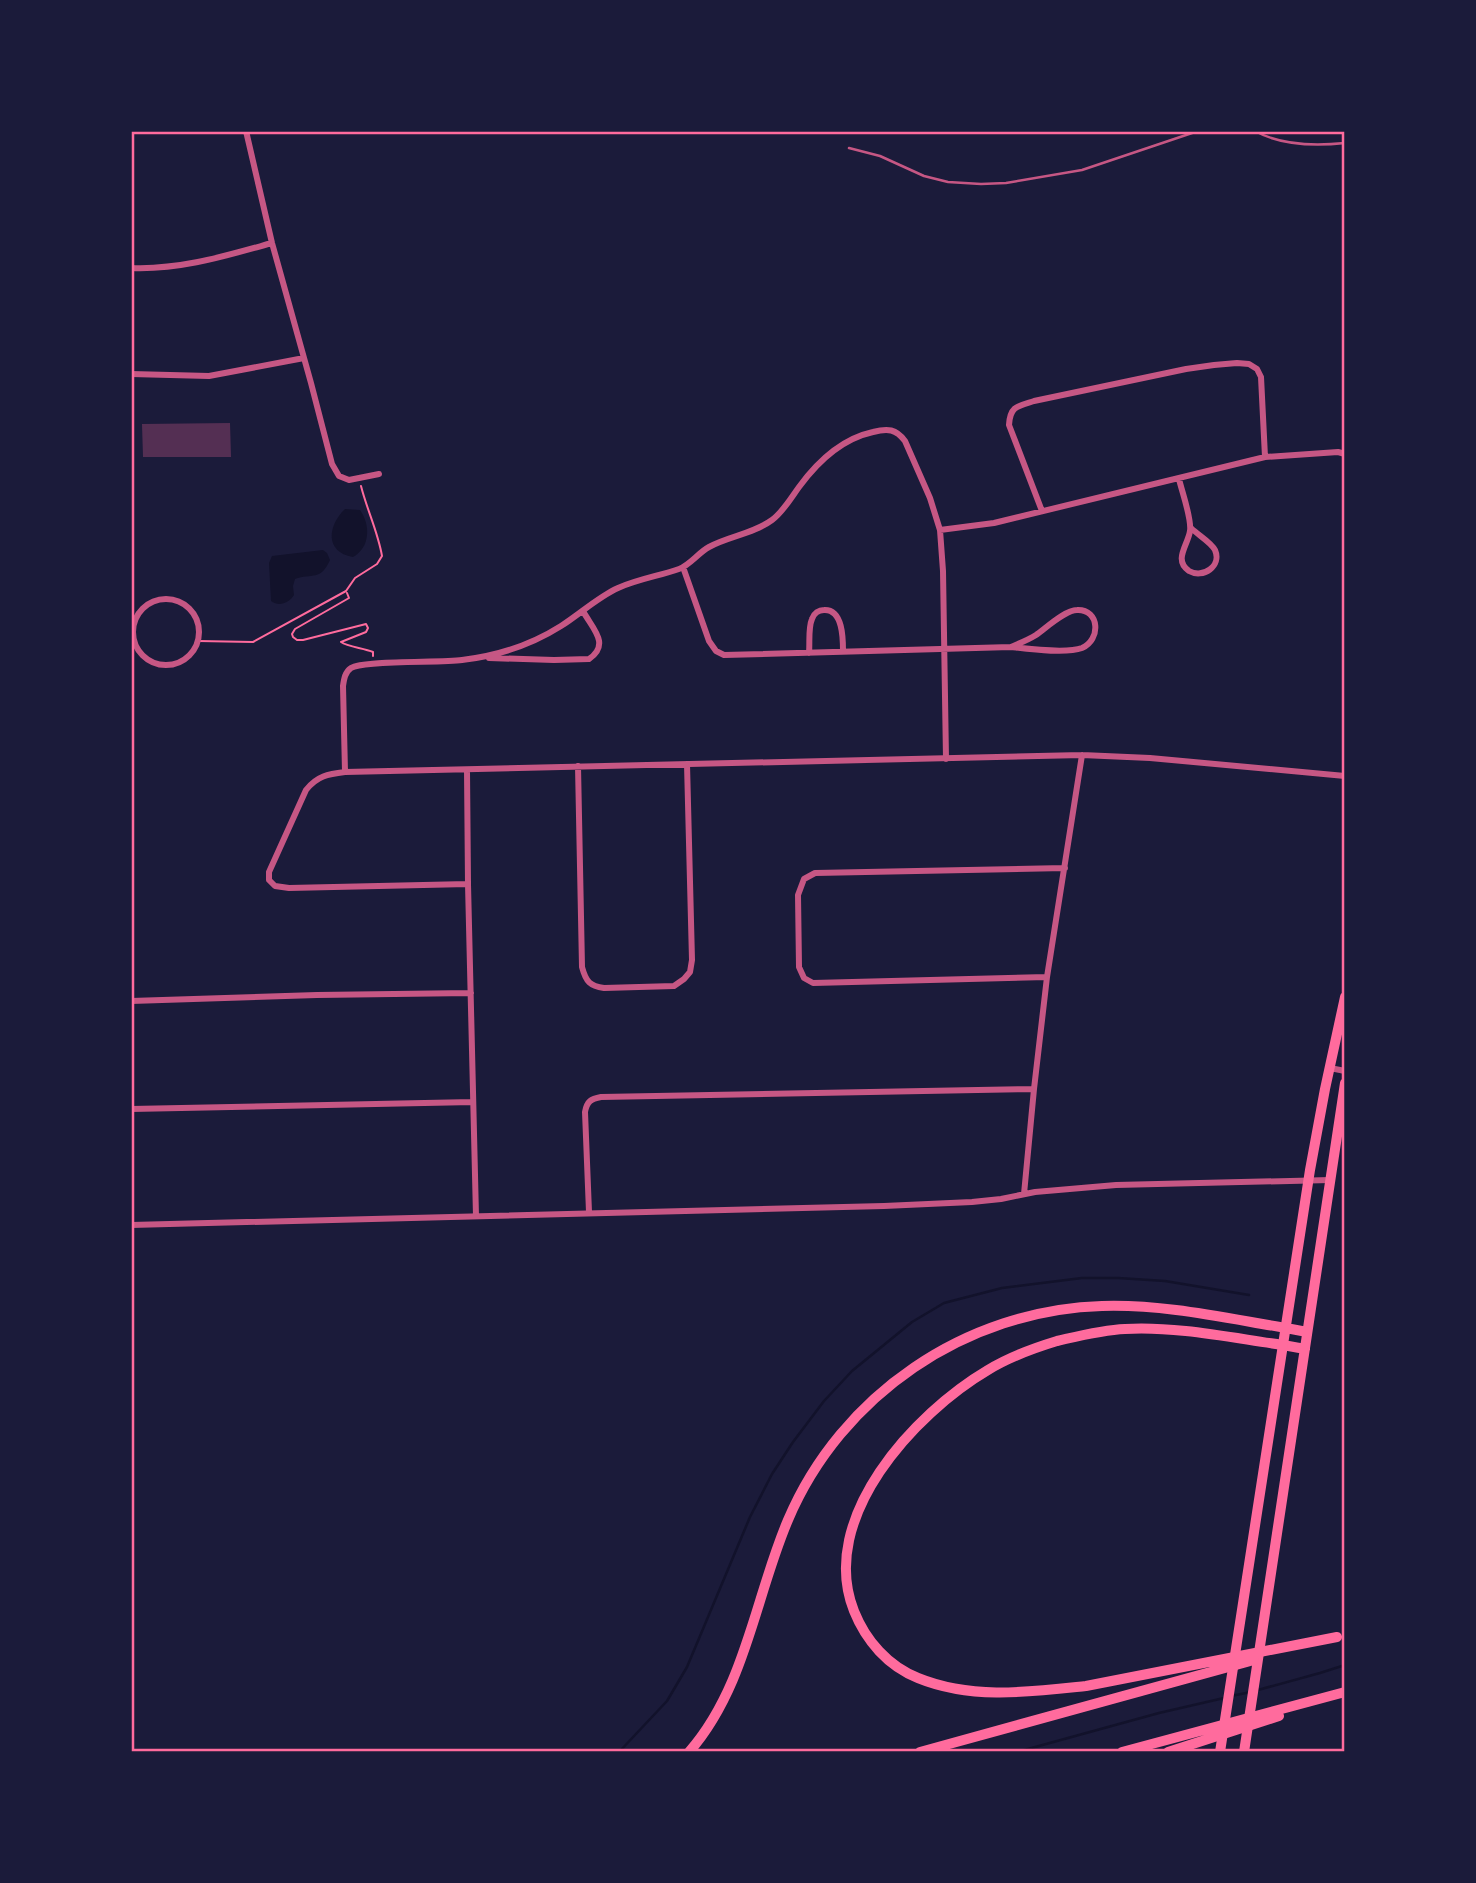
<svg xmlns="http://www.w3.org/2000/svg" width="1476" height="1883" viewBox="0 0 1476 1883" font-family="'Fira Sans Condensed',sans-serif">
	<style>
		.water { fill: #12122b }
		.lines { fill: none; stroke-linecap: round; stroke-linejoin: round }
		.stream { stroke: #12122b; stroke-width: 2.5 }
		.building { fill: #542f53 }
		.path { stroke: #ff6b9d; stroke-width: 2 }
		.service { stroke: #c65784; stroke-width: 2.5 }
		.minor { stroke: #c65784; stroke-width: 6 }
		.primary { stroke: #ff6b9d; stroke-width: 10 }
		.motorway { stroke: #ff6b9d; stroke-width: 10 }
		.neatline { fill: none; stroke: #ff6b9d; stroke-width: 2.5 }
	</style>
	<rect width="100%" height="100%" fill="#1b1b3a"/>
	<path class="water" d="M345,509L360,510C371,525 370,548 353,557C324,552 328,525 345,509Z
		M323,550L327,553L330,560C321,581 312,573 295,579L293,586L294,595C289,603 279,607 271,601L269,563L272,556Z"/>
	<g class="lines">
		<path class="stream" d="M1258,1690L1320,1673L1345,1665
			M1231,1696L1251,1692
			M619,1752L667,1701L687,1667L750,1517L772,1474L793,1442L824,1401L852,1371L912,1322L944,1303L1002,1288L1082,1278H1118L1165,1281L1249,1295
			M1017,1752L1159,1713L1224,1698"/>
	</g>
	<path class="building" d="M230,423L231,457H143L142,424Z"/>
	<g class="lines">
		<path class="path" d="M347,593L349,598L295,629L292,634L293,637L297,640H303L366,624L368,628L366,632L341,642C348,647 364,648 373,652V656
			M198,641L253,642L346,591L355,578L377,564L382,556C378,532 367,510 361,486"/>
		<path class="service" d="M1255,131C1280,145 1316,146 1345,143
			M849,148L880,156L924,176L948,182L981,184L1006,183L1082,170L1198,131"/>
		<path class="minor" d="M246,131L272,243L311,383L332,464L339,476L349,480L379,474
			M131,268C180,270 225,256 272,243
			M131,374L209,376L304,358
			M1179,479C1182,492 1192,519 1190,531C1188,545 1173,560 1189,571C1203,579 1222,566 1215,550C1211,542 1198,535 1191,528
			M1042,511L1009,425C1010,406 1018,406 1034,401L1186,369L1214,365L1237,363L1249,364L1257,369L1261,377L1265,457
			M940,530L994,523L1265,457L1338,452L1345,454
			M683,567L709,641L716,651L724,655L1011,647C1029,649 1066,654 1082,648C1101,640 1100,609 1077,610C1065,610 1046,628 1036,635C1028,640 1020,643 1011,647
			M133 632a33 33 0 1 1 66 0a33 33 0 1 1-66 0Z
			M809,653C810,642 808,628 812,619C814,613 819,610 824,610C843,609 843,639 843,651
			M489,658L554,660L589,659C611,644 592,628 583,611
			M578,766L582,967C586,982 590,986 604,988L674,986L684,979L690,972L692,960L687,764
			M467,770L468,884L476,1216
			M345,772L343,686C344,679 345,672 351,668C363,660 441,663 462,660C496,656 531,645 561,626C580,614 598,597 618,588C638,579 659,576 679,569C690,565 698,553 709,547C729,536 753,534 772,520C783,512 791,498 799,487C818,461 841,439 873,432C888,428 896,429 905,441L930,498L940,530L943,571L946,759
			M468,884L289,888L275,886L269,880V872L306,790C317,776 328,774 345,772L1082,755L1150,758L1345,776
			M1047,977L813,983L804,978L799,967L798,895L804,879L815,873L1065,868
			M131,1001L317,995L471,993
			M1330,1068L1345,1071
			M131,1109L473,1102
			M1024,1194L1034,1089L1047,977L1082,755
			M589,1212L585,1112C587,1101 591,1099 601,1097L1034,1089
			M131,1225L884,1206L972,1202L1001,1199L1035,1192L1116,1185L1330,1180"/>
		<path class="primary" d="M1286,1328L1307,1332
			M1283,1345L1305,1349
			M1220,1752L1310,1170L1325,1089L1345,997
			M1244,1752L1345,1083"/>
		<path class="motorway" d="M1283,1345C1232,1338 1176,1326 1125,1329C1102,1330 1079,1336 1057,1341C1034,1348 1009,1357 988,1370C915,1413 817,1518 854,1611C866,1641 888,1666 918,1678C972,1700 1030,1692 1086,1686L1337,1637
			M689,1752C746,1687 755,1597 788,1520C841,1395 966,1310 1102,1306C1164,1304 1225,1318 1286,1328
			M920,1752L1254,1660
			M1122,1752L1345,1692
			M1168,1752L1279,1716"/>
	</g>
	<rect width="1476" height="1883" fill="none" stroke="#1b1b3a" stroke-width="266"/>
	<rect x="133" y="133" width="1210" height="1617" class="neatline"/>
</svg>
